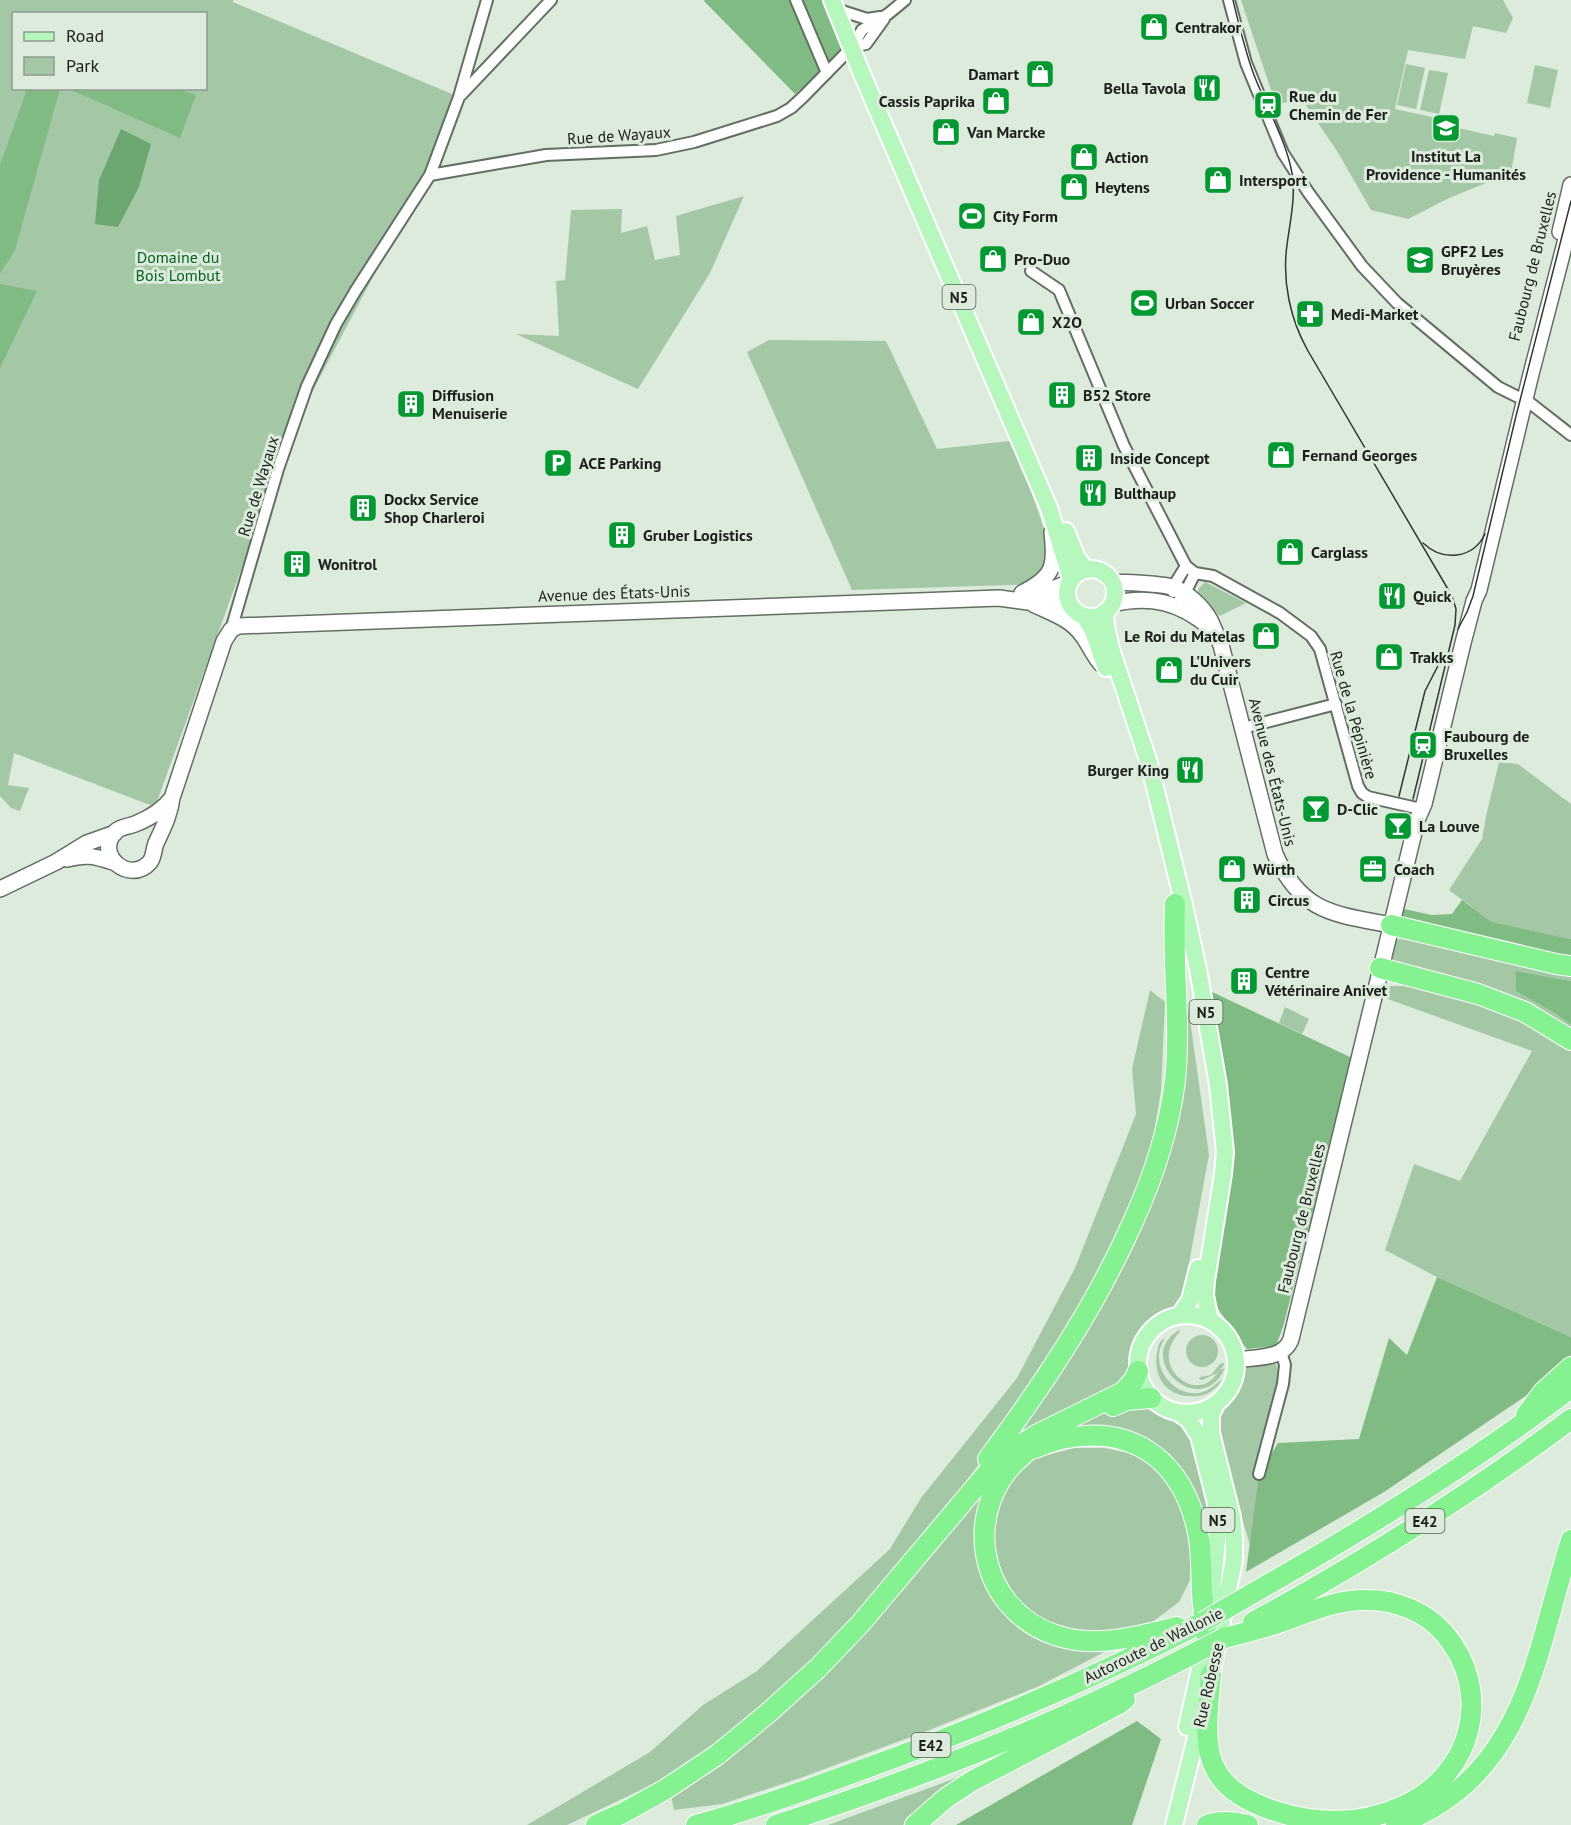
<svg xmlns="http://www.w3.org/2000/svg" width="1571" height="1825" viewBox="0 0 1571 1825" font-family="'PT Sans',sans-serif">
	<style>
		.green { fill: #a4c8a6; fill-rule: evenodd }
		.forest { fill: #80bb84 }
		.water { fill: #6ca670 }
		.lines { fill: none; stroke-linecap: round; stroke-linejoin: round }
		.street-casing { stroke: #626f62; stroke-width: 14 }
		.secondary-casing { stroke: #626f62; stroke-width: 18 }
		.primary-casing { stroke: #fff; stroke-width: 20 }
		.highway-casing { stroke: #fff; stroke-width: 22 }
		.street { stroke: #fff; stroke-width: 10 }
		.secondary { stroke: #fff; stroke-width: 15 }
		.primary { stroke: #b6f7bd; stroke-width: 16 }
		.highway { stroke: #86f191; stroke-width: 20 }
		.tram { stroke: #313731; stroke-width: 1.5 }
		.highway-bridge-casing { stroke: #fff; stroke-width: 22; stroke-linecap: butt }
		.highway-bridge { stroke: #86f191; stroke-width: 20 }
		.labels { text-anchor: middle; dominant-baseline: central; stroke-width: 6; stroke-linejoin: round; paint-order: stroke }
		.shield { fill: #dcebdc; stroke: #555d55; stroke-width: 1.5 }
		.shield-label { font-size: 15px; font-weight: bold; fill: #1b201b }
		.poi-label { font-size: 16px; font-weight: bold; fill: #1b201b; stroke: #dcebdc; text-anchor: start }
		.street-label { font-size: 16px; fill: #1b201b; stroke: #dcebdc }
		.park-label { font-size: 16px; fill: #04631f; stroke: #dcebdc }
	</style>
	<rect width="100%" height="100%" fill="#dcebdc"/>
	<path class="green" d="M0,0H233V2L459,97L422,184L291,432L155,807L14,753L8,785L29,788L20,811L11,808L0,796ZM14,14H206V88H14Z
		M1241,0H1503L1513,18L1506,33L1473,26L1465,59L1408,50L1395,109L1441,119V124L1494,136L1495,133L1517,138L1511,173L1449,198L1408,219L1371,210L1337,151L1301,98L1276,105Z
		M1406,64L1425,68L1416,109L1397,105Z
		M1535,65L1558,70L1550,108L1527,103Z
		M1429,70L1448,73L1439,114L1420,110Z
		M744,196L710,273L638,389L516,334L559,336L556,281L565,280L571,210L622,209L621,233L647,226L655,260L680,255L676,216Z
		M769,340L886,341L937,449L1010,441L1027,479L1053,555L1039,584L852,590L747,352Z
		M1205,582L1246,603L1220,616L1198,596V589Z
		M1499,762L1518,764L1571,804V939L1492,922L1449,890L1482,839L1487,812Z
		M1404,936L1571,973V981L1516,971L1555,1013L1571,1025V1033L1393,962L1392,953L1396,941Z
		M1185,984L1209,1155L1182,1301C1170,1312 1155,1316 1143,1328C1133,1339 1135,1355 1130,1369C1128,1374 1124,1380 1121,1386L993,1461L1019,1430L1050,1389L1112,1289L1145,1217Z
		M1390,986H1410L1504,1010L1558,1039L1571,1051V1337L1437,1277L1385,1250L1414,1164L1460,1181L1532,1051L1385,998Z
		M1150,990L1165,1002L1161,1091L1150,1156L1110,1254L1070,1326L982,1460L941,1515L843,1628L800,1671L715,1744L682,1768L641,1790L567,1825H527L650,1752L703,1705L757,1671L890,1549L921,1498L1017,1378L1075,1268L1136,1114L1132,1069Z
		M1285,1007L1309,1019L1302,1034L1279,1023Z
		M1179,1330L1180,1331C1175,1338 1170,1344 1169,1352C1166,1372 1187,1392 1207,1383C1211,1381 1215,1376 1218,1373L1202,1380L1199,1379L1200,1377L1211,1375L1220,1364L1224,1363V1365L1220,1370L1225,1368C1201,1422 1132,1358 1179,1330Z
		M1186 1351a16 16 0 1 1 32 0a16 16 0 1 1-32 0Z
		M1165,1338C1162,1343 1159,1349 1159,1356C1158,1377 1181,1399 1203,1392C1210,1390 1217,1383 1223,1378C1220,1382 1218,1387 1214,1389C1206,1396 1197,1397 1188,1396C1165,1395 1153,1375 1157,1353C1158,1346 1159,1341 1165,1338Z
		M1275,1362L1283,1384L1259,1474L1250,1545L1211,1415L1229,1397L1245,1366Z
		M1135,1399L1188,1428L1219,1521L1208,1562L1198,1534L1150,1452L1053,1435Z
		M1074,1448H1105L1141,1456L1168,1480L1184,1516L1191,1558L1190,1580L1179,1602L1151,1623L1121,1632L1093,1633L1066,1631L1039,1621L1002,1583L991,1543L997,1503L1009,1482L1036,1458Z
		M989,1475L982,1503L1004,1608L1110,1649L1037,1687L924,1732L803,1777L722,1804L674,1810L671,1796L720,1758Z
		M970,1773C946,1788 921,1803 903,1825H828Z"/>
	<path class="forest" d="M705,0H828L852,47L795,94L704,1Z
		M27,89H60L15,250L0,274V165Z
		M69,89H178L196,95L180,138Z
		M0,284L37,291L0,368Z
		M1462,900L1492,922L1571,939V966L1401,928L1404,909L1432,915L1452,914Z
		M1516,971L1571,981V1025L1555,1013L1516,991Z
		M1210,991L1352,1058L1283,1327L1276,1346L1247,1349L1239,1339L1214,1303L1210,1288L1227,1203L1231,1154Z
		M1437,1277L1571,1337V1355L1533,1391L1384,1492L1246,1572L1259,1474L1278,1443L1359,1439L1389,1338L1407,1355Z
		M1137,1721L1161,1739L1132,1825H956Z"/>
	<path class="water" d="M121,129L151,144L139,187L118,227L95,224L99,180Z"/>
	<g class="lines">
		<g class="street-casing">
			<path id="street" d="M796,0L827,73
				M1229,0L1246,63L1283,153L1308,192L1362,266L1397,303L1498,387L1530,403L1571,435
				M836,9L867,19L880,17
				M852,47L866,44L884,19
				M461,95L551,0
				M430,175L546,155L656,150L694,142L777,116L791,108L803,97L852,47L862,30L888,14L905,0
				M1031,271L1059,290L1124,446L1186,566L1195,573L1213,576L1280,613L1311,636L1320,649L1358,786L1362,793L1368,797L1421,809
				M1173,592V587L1186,566
				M1180,598L1185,593L1195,573
				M231,630L278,469L307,386L336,324L356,290L430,175L459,97L487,0
				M1243,728L1336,704
				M1259,1474L1283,1384L1285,1365L1281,1352"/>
		</g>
		<g class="secondary-casing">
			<path id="secondary" d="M1560,232L1571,185
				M1111,582C1129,583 1155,583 1172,587C1186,591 1203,607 1210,620C1214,628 1217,637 1221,645L1275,854C1301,913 1334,914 1391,925
				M1031,592L1055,588L1070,582
				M1022,593C1054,577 1056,566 1052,532
				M1033,604C1051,613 1070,618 1082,635C1089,644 1093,655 1101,664
				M1112,604C1150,595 1180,602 1209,627
				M172,798C163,810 150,818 135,824C128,827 121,826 115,832C94,855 130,885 150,862C155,855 153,848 157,841C164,826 170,814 172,798L224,641L231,630L238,626L999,598L1028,602H1055L1069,604
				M67,859C86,854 94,856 113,862
				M0,889L56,862L87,843L115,833
				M1235,1360C1254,1357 1284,1360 1291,1339L1417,820L1424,804L1463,643L1474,601L1479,590L1531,374L1571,220"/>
		</g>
		<g class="primary-casing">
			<path id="primary" d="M832,0L862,74L1049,508L1071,579
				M1066,531L1077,558L1087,570
				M1067 593a24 24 0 1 1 48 0a24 24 0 1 1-48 0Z
				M1105,612L1106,627L1111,649L1149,763L1183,901L1198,969L1218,1085L1225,1152L1223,1174L1206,1281L1205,1295L1210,1321
				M1084,616L1093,631L1106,668
				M1138 1364a49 49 0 1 1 98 0a49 49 0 1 1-98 0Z
				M1179,1316L1190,1300L1198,1268
				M1177,1412L1188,1419L1199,1436L1215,1499L1219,1521L1207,1638L1187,1727
				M1209,1685L1234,1560V1537L1232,1517L1211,1433V1415L1216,1404
				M1174,1825L1203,1710"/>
		</g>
		<g class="highway-casing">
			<path id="highway" d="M1391,925L1556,964L1571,966
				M1380,968L1478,994L1525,1012L1571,1040
				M1113,1406L1127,1400L1151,1398
				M1526,1415L1543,1392L1571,1367
				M1032,1449C1043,1445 1055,1440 1067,1438C1138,1425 1184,1465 1198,1533C1202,1553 1201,1573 1202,1593C1203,1607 1205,1620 1206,1634
				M1024,1454C960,1506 976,1608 1055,1635C1095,1649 1138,1636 1177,1627
				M988,1459C1043,1385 1094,1309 1132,1224C1153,1178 1169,1130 1175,1081C1181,1022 1172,963 1175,904
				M1274,1581C1377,1522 1476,1460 1571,1388
				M1253,1622C1363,1562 1470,1495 1571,1419
				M1211,1674C1205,1743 1196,1785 1275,1811C1318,1825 1361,1825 1403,1806C1473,1775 1494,1691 1444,1633C1426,1612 1396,1600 1368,1600C1333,1599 1304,1615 1272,1625C1256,1630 1240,1634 1224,1638
				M596,1825L623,1813L666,1789L717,1755L767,1714L818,1668L861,1623L999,1459L1036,1435L1123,1392L1134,1380L1138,1371
				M696,1825C752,1810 807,1790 861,1770C978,1728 1092,1679 1203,1622
				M776,1825C917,1779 1056,1725 1187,1657
				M915,1825L946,1798L972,1781L1119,1704L1125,1699
				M1207,1825C1220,1820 1234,1822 1248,1825
				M1396,1825C1526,1778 1535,1655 1571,1540"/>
		</g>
		<use href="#street" class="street"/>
		<use href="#secondary" class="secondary"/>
		<use href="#primary" class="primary"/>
		<use href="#highway" class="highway"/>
		<path class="tram" d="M1233,0C1239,25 1245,51 1254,75C1266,106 1286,140 1292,173C1296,196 1290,222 1287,245C1282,281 1290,319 1308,351L1452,596L1456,609L1455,625L1413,799
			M1423,543C1443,562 1473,559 1485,534
			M1458,629L1467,612L1473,596L1516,416L1571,201
			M1399,796L1425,691L1443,656"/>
		<g class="highway-bridge-casing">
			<path id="highway-bridge" d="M1203,1622L1274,1581
				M1187,1657L1224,1638"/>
		</g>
		<use href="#highway-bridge" class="highway-bridge"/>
	</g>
	<defs>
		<g id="shop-square" transform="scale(1.5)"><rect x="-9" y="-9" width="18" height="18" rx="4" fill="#029932" stroke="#dcebdc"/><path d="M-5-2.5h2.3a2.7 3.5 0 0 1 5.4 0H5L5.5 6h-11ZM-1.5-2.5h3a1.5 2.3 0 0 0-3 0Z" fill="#fff"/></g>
		<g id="restaurant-square" transform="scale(1.5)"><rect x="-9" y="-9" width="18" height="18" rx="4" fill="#029932" stroke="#dcebdc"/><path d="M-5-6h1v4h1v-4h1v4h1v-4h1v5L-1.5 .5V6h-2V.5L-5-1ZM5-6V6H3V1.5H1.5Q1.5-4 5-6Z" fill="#fff"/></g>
		<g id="station-square" transform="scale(1.5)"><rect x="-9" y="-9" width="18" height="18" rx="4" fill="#029932" stroke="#dcebdc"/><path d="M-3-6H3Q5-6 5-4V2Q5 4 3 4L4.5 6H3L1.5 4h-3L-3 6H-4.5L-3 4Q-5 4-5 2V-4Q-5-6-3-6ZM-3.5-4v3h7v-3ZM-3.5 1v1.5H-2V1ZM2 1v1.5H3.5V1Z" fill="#fff"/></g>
		<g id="school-square" transform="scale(1.5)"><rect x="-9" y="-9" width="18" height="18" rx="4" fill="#029932" stroke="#dcebdc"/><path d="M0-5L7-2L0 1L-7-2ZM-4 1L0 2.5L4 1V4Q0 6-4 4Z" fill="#fff"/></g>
		<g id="stadium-square" transform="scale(1.5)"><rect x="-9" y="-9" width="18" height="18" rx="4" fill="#029932" stroke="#dcebdc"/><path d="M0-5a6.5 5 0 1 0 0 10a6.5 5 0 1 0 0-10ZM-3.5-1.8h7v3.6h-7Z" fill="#fff"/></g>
		<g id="pharmacy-square" transform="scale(1.5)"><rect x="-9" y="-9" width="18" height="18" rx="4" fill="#029932" stroke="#dcebdc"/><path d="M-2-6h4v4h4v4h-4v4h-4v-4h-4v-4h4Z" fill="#fff"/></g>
		<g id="building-square" transform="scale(1.5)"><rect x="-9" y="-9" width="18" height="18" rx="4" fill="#029932" stroke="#dcebdc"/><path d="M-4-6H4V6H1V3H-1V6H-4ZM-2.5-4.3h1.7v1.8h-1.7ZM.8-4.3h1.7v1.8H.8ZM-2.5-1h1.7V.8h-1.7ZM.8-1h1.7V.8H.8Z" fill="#fff"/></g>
		<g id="parking-square" transform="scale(1.5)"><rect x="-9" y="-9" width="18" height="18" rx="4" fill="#029932" stroke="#dcebdc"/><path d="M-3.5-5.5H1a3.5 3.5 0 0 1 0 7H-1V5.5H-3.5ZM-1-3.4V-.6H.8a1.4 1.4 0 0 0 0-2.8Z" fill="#fff"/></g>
		<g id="bar-square" transform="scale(1.5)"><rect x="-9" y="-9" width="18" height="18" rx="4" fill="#029932" stroke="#dcebdc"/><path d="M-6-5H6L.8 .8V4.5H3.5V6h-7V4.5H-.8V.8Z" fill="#fff"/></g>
		<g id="office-square" transform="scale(1.5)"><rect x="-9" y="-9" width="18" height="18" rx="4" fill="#029932" stroke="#dcebdc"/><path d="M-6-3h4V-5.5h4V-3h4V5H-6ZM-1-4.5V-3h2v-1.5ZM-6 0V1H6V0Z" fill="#fff"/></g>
	</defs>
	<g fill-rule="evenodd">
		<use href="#shop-square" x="1154" y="27"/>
		<use href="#shop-square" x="1040" y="74"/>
		<use href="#restaurant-square" x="1207" y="88"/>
		<use href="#shop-square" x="996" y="101"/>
		<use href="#station-square" x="1268" y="105"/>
		<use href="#school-square" x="1446" y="128"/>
		<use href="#shop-square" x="946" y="132"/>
		<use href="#shop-square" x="1084" y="157"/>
		<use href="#shop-square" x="1218" y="180"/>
		<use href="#shop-square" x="1074" y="187"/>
		<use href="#stadium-square" x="972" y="216"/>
		<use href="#shop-square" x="993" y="259"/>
		<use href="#school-square" x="1420" y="260"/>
		<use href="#stadium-square" x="1144" y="303"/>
		<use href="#pharmacy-square" x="1310" y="314"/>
		<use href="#shop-square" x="1031" y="322"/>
		<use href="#building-square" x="1062" y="395"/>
		<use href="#building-square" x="411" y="404"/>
		<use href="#shop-square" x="1281" y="455"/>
		<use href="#building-square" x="1089" y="458"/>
		<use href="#parking-square" x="558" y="463"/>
		<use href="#restaurant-square" x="1093" y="493"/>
		<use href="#building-square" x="363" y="508"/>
		<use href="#building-square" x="622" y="535"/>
		<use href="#shop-square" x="1290" y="552"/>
		<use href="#building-square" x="297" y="564"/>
		<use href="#restaurant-square" x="1392" y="596"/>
		<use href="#shop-square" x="1266" y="636"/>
		<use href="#shop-square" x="1389" y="657"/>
		<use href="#shop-square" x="1169" y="670"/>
		<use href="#station-square" x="1423" y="745"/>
		<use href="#restaurant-square" x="1190" y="770"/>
		<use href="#bar-square" x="1316" y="809"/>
		<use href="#bar-square" x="1398" y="826"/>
		<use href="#shop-square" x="1232" y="869"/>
		<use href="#office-square" x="1373" y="869"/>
		<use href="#building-square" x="1247" y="900"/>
		<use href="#building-square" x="1244" y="981"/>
	</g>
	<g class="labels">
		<g class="shield">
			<rect x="942.5" y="285" width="33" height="24" rx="4.5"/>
			<rect x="1189.5" y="1000" width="33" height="24" rx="4.5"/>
			<rect x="1201.5" y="1508" width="33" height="24" rx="4.5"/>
			<rect x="1405.5" y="1509" width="39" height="24" rx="4.5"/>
			<rect x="911.5" y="1733" width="39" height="24" rx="4.5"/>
		</g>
		<g class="shield-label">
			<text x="959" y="297">N5</text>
			<text x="1206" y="1012">N5</text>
			<text x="1218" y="1520">N5</text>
			<text x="1425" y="1521">E42</text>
			<text x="931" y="1745">E42</text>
		</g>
		<g class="poi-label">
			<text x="1175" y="27">Centrakor</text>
			<text x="1019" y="74" text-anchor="end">Damart</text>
			<text x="1186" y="88" text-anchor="end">Bella Tavola</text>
			<text x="1289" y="96">Rue du<tspan x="1289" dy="18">Chemin de Fer</tspan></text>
			<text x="975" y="101" text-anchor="end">Cassis Paprika</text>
			<text x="967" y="132">Van Marcke</text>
			<text x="1446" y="156" text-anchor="middle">Institut La<tspan x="1446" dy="18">Providence - Humanités</tspan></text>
			<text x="1105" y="157">Action</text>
			<text x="1239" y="180">Intersport</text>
			<text x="1095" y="187">Heytens</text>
			<text x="993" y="216">City Form</text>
			<text x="1441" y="251">GPF2 Les<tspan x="1441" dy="18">Bruyères</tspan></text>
			<text x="1014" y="259">Pro-Duo</text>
			<text x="1165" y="303">Urban Soccer</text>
			<text x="1331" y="314">Medi-Market</text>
			<text x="1052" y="322">X2O</text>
			<text x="432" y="395">Diffusion<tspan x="432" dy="18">Menuiserie</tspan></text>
			<text x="1083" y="395">B52 Store</text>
			<text x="1302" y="455">Fernand Georges</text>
			<text x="1110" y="458">Inside Concept</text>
			<text x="579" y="463">ACE Parking</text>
			<text x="1114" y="493">Bulthaup</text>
			<text x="384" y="499">Dockx Service<tspan x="384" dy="18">Shop Charleroi</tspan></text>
			<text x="643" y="535">Gruber Logistics</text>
			<text x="1311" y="552">Carglass</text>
			<text x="318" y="564">Wonitrol</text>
			<text x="1413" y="596">Quick</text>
			<text x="1245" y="636" text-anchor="end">Le Roi du Matelas</text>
			<text x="1410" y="657">Trakks</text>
			<text x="1190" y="661">L'Univers<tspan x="1190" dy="18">du Cuir</tspan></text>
			<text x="1444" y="736">Faubourg de<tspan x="1444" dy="18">Bruxelles</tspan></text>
			<text x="1169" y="770" text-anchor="end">Burger King</text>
			<text x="1337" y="809">D-Clic</text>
			<text x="1419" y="826">La Louve</text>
			<text x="1253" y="869">Würth</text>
			<text x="1394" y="869">Coach</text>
			<text x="1268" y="900">Circus</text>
			<text x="1265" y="972">Centre<tspan x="1265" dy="18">Vétérinaire Anivet</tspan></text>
		</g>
		<g class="street-label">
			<text transform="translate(619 135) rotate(-4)">Rue de Wayaux</text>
			<text transform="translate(1532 266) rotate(-76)">Faubourg de Bruxelles</text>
			<text transform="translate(258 486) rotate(-73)">Rue de Wayaux</text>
			<text transform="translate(614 593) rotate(-2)">Avenue des États-Unis</text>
			<text transform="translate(1354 715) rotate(74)">Rue de la Pépinière</text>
			<text transform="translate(1273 772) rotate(76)">Avenue des États-Unis</text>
			<text transform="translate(1301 1218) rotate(-76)">Faubourg de Bruxelles</text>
			<text transform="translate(1153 1645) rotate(-26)">Autoroute de Wallonie</text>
			<text transform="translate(1208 1685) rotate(-77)">Rue Robesse</text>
		</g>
		<g class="park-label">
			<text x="178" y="257">Domaine du<tspan x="178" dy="18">Bois Lombut</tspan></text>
		</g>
	</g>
	<rect x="12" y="12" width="195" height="78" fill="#dcebdc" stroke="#8f9a8f" stroke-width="1.5"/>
	<rect x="24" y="32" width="30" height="9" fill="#b6f7bd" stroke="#8f9a8f" stroke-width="1.5"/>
	<text x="66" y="42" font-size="18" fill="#1b201b">Road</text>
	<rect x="24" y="57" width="30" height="18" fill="#a4c8a6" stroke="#8f9a8f" stroke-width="1.5"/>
	<text x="66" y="72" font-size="18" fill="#1b201b">Park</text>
</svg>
